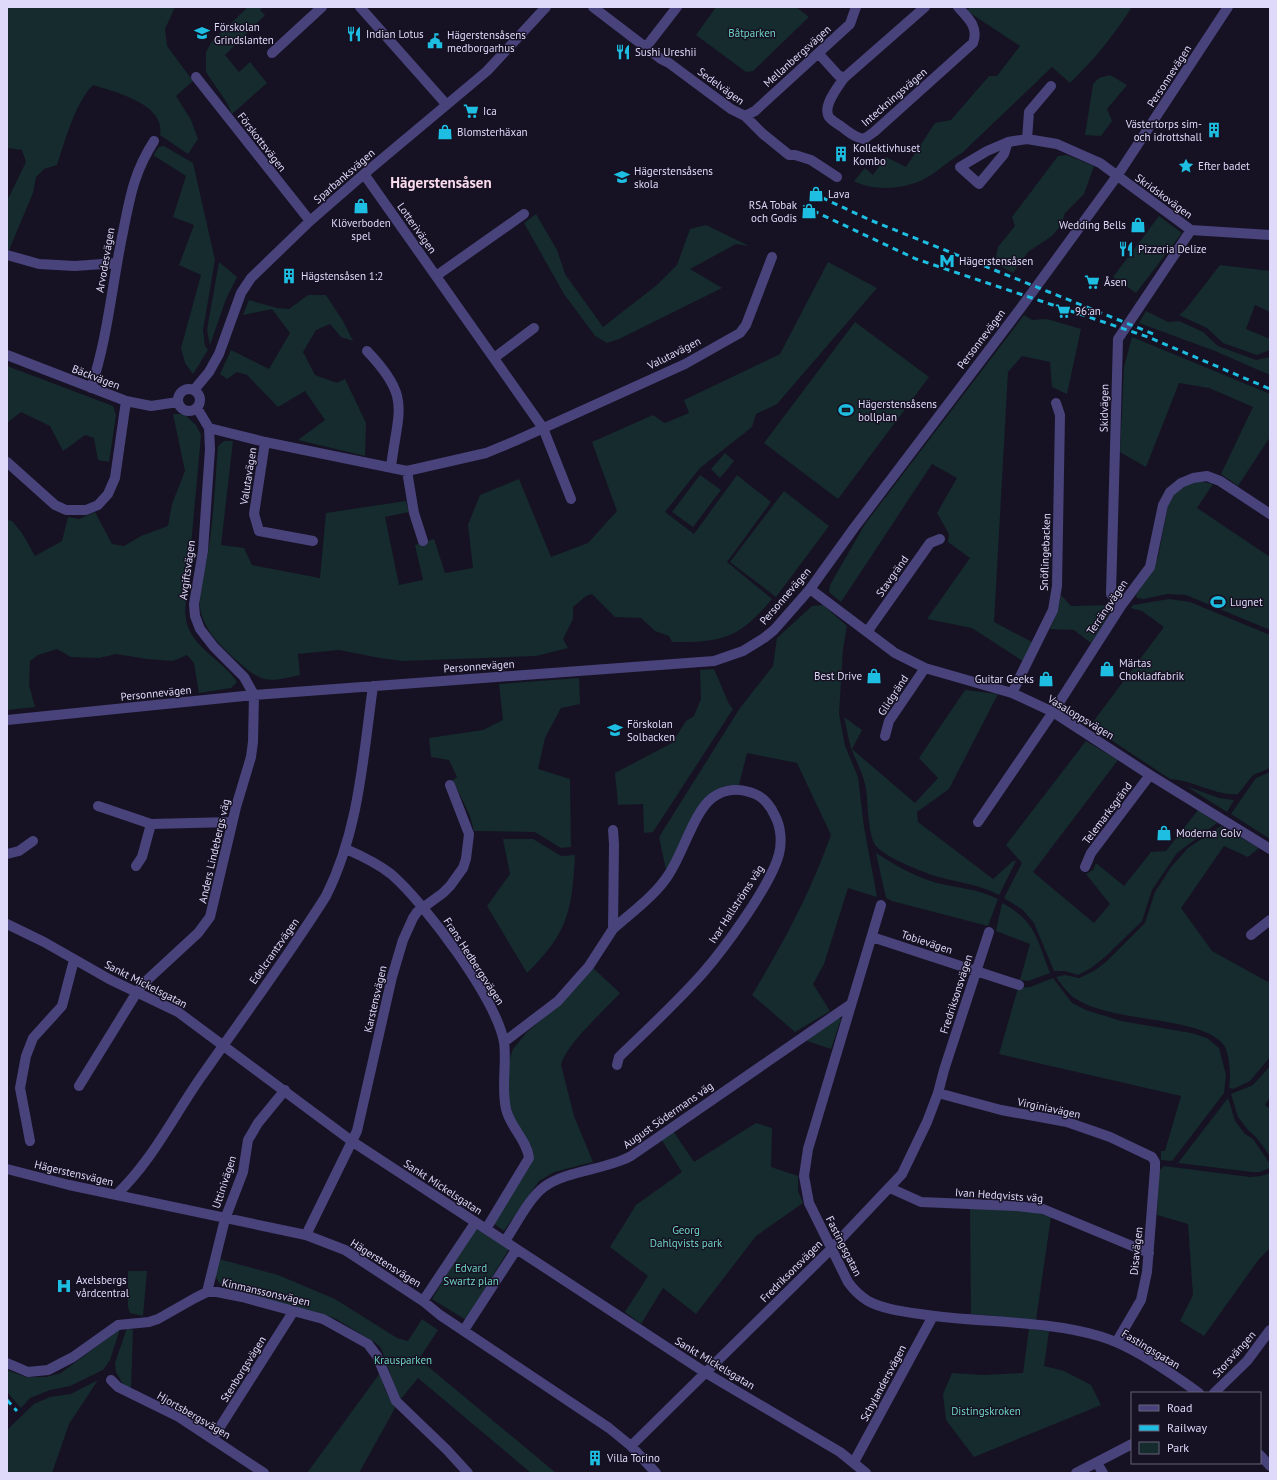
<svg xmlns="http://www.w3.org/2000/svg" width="1277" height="1480" viewBox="0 0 1277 1480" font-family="'PT Sans',sans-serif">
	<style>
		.green { fill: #152b2d }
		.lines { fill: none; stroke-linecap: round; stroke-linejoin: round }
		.minor { stroke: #49437c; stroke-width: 10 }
		.rail { stroke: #1dbee2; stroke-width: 3; stroke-dasharray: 6 5; stroke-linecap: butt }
		.labels { text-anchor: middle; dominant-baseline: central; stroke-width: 3; stroke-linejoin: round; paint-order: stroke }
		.poi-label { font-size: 11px; fill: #dfd9fa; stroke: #161223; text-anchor: start }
		.park-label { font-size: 11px; fill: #6ed1c0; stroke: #161223 }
		.street-label { font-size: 11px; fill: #dfd9fa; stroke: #161223 }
		.district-label { font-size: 15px; font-weight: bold; fill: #fadbec; stroke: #161223 }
	</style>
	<rect width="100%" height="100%" fill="#161223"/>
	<path class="green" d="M7,7H175L165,29L167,46L193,81L176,96L191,120L198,139L188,154L160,135C166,104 115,92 93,85C75,103 65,141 57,165L44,169L36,177L33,193L9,250H7V201L26,162L22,150L7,148Z
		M248,7H263L260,10L265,15L225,55L239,72L250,62L267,83L232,114L227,103L206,72V52L212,41Z
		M716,7H796L809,17L753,71L746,72L696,35Z
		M970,7H1132C1114,35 1094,60 1070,83L1052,67L962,153C949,160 939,171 926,178C907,189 874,192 854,181L865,168L873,175L886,157L906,167L935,123L951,120L989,76H997L1020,46L967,11Z
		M1110,75L1127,85L1107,109L1112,121L1101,136L1085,135L1093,84L1099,78Z
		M164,146L193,163L215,260L203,330L205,346L208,350L193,374L185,363L181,348L201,275L179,265L194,225L173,217L186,176L153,155L159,147Z
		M1067,155L1094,166L1084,194L1065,213L1061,225L1052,236L1028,252L1013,273L987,259L995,261L998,247L1015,226L1012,217L1058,156Z
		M536,214L557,250L565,274L603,327L657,285L677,265L690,229L706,225L749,246L736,244L690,269L722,288L619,339L607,343L595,336L564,294L524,223Z
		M1159,216L1182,233L1136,293L1113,277Z
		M219,262L237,277L226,299L210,345L207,330Z
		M828,262L877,288L777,404L756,414L752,427L700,468L665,512L694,534L737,475L771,502L727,562L772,599C740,638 722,643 672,642L669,636L655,631L641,618L615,617L592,594L586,596L573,607V619L563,639L568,648L536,656L402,661L380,658L339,650L298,654L300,675C265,683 262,683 235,659C219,644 203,629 200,607C198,589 205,570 208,552C214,517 215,481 218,446L224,441H233L221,545L244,548L252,565L320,578L326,513L406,501L409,512L385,517L399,585L423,580L415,545L434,539L445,573L473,568L468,525L480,495L519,479L551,557L588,543L617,511L592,442L653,415L665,423L689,413L684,400L780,354Z
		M1220,265L1270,271V312L1255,305L1246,329L1270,339V350L1257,355L1223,343L1207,328L1179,315L1186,309Z
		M308,295H326L343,321L353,341L341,337L330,324L316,330L303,352L315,375L337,383L345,379L366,423L365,456L298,440L325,420L305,391L278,407L247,375L237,372L227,379L220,374L231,350L269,369L290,333L272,309L243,315L249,300L277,308L289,309Z
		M1146,311L1168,322L1179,321L1203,332L1218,346L1256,360L1270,357V375L1215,351L1139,323Z
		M1024,315L1032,320L1047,319L1081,329L1067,394L1052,387L1050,362L1022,356L1008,372L994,622L1032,642L1024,662L972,628L927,619L970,558L948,542L949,534L937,513L957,478L932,464L841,602L829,592L830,585L865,524Z
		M855,322L929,377L838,499L764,443Z
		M1132,337L1270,394V437L1238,486L1221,474L1253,407L1209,388L1179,383L1146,467L1120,452L1124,367Z
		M7,366L113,406L116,415L109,462L98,460L94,438L85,435L63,451L50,426L21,412L7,423Z
		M173,414H184L196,425L201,435L185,612C186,617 186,623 188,627C197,650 224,662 237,682L231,688L199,693L194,663L187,655L173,661L147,659L116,654L99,658L71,657L57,649L38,655L30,661L29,685L35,707L7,710V520L12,521L22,533L35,556L62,541L68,517L79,519L95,512L112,544L124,546L141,536L168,526L172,504L185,471Z
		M725,453L734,461L720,478L711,469Z
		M700,475L721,490L693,527L672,512Z
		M1198,481L1213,484L1197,508L1270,557V630L1186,595L1167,594L1144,599L1137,598L1136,595L1149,576L1158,557L1168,506C1174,492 1183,485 1198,481Z
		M784,491L829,526L776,597L730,562Z
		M1061,595L1071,606L1112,605L1110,614L1091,643L1074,630L1050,629L1058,610Z
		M1169,599L1190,602L1270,635V768L1253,775L1238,794C1215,796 1193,780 1170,779L1090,726L1164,627L1142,611L1131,608L1133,605Z
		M823,605L847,626L843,649L839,714L845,746L858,777L864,827L877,897L848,888L824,964L813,984L830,1011L795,1032L752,995C783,944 811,891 831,835L797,763L747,753L739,785L725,786L715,791L666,870L659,837L740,708L773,666L777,638L812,606Z
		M714,669L729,704L733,709L653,832L644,833L643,804L618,805L615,773L672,743L686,721L694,716L701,699L700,670Z
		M579,678L580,704L561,708L545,738L538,769L570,779L571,847L561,848L535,832L474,831L470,816L453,780L457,777L449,760L431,757L429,738L483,730L503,720L499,684Z
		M965,690L998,694L949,789L917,812L918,822L993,879L1013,861H1016L999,895C977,883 952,882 929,874C914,868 887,858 876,846C868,836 868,803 866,789C864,775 857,764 852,750C848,740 847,728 844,717L862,730L852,749L915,803L938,778L919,758Z
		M1086,741L1118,760L1033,872L1094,923L1110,904L1086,874L1093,870L1096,863L1124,886L1151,852L1166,851L1198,810L1217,823L1177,853L1152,890L1142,921L1105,957L1091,968L1078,975L1065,971H1054L1034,923L1023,910L1004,898L1022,863L1006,845Z
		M1270,772V839L1231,814L1256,778Z
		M1186,786L1219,798L1234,800L1227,812Z
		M1221,826L1259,848L1248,857L1224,846L1181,908L1212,951L1268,982L1270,979V1057L1250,1081L1233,1089L1229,1088C1231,1077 1230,1052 1223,1044C1200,1016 1113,1023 1076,999C1068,994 1062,985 1056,977L1065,975L1079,978L1094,971L1107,961L1145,923L1155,892L1171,867L1188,848Z
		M503,839H533L561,856L575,855C572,911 568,933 527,973L487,906L510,874Z
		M876,853C895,865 915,877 937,883C958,888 978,889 998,899L988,926L892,901L886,898Z
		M1002,903C1036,921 1037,940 1050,973L1028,981L1020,980L1030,944L996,931Z
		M593,968L620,993C605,1010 566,1044 561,1065L574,1116L593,1162L554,1172L539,1181L504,1231L493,1223L530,1166L508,1099L509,1061L513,1049L526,1033L566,999Z
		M1053,978L1072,1003L1086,1010L1121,1021L1191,1033L1207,1038L1219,1048L1226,1075L1224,1093L1172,1161L1161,1160V1151H1165L1181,1096L999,1054L1018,988L1030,987Z
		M836,1017L841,1019L831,1049L804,1040Z
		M1270,1066V1097L1265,1105L1270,1109V1156L1256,1137L1248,1130L1238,1117L1231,1094L1253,1085Z
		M1228,1098L1235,1121L1245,1134L1253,1139L1270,1164V1168L1260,1172H1252L1178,1163Z
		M756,1123L772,1128L771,1167L798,1176V1191L803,1203L756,1236L696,1314L663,1288L641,1324L625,1312L648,1276L610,1247L636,1205L682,1172L661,1139L673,1131L694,1162Z
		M1164,1166L1250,1177L1261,1176L1270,1173V1248L1259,1259L1204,1336L1180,1321L1193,1295L1188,1224L1157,1215L1159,1171Z
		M970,1208L1031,1211L1051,1217L1036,1320L971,1314Z
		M475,1228L509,1249L466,1320L432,1299Z
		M219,1259L278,1275L335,1299L397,1338L408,1341L422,1319L438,1330L419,1359L556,1473H531L418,1378L400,1400L381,1348L376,1343L336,1319L319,1313L228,1289C214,1282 213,1273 219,1259Z
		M128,1271H147L143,1316L130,1313L128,1307Z
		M127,1328L133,1330L131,1388L124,1386L116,1372L115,1363Z
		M120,1329L110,1360L103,1370L70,1386L50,1390L30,1398L21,1408L7,1392V1370L26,1377H46L61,1373Z
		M1029,1329L1049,1331L1044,1366L1064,1371L1091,1385L1101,1405L974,1457L946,1420L943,1394L952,1373L984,1375L1023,1373Z
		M380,1373L385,1390L395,1408L359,1473H307Z
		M98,1380L69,1424L52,1473H7V1430L34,1404L50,1397L71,1394Z"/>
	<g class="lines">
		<path class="minor" d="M360,7L446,104
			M593,7L661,59L669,63L731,109L745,116L763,134L789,155H795L811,160L837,177
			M646,47L677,7
			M272,53L322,7
			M819,54L838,75L844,78L925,7
			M196,77L310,221
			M844,78C838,87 822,106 829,117C832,121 838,124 842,127C849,132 855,138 864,139L874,132L973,43C979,27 968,18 958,7
			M745,116L755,111L850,24L856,7
			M1027,139L1029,112L1051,86
			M1008,142L1004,154L979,184L960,167L987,151L1008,142L1027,139L1057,144L1100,163L1191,230L1270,235
			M364,174L543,428L571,499
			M7,255L39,264L75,266L116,263
			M436,276L524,214
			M367,351C412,398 398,409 391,467
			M7,355L126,401L151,406L178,402
			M494,358L534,328
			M91,388C108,337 112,284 123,232C130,197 134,172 154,141
			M178 400a11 11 0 1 1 22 0a11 11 0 1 1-22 0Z
			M194,390L209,372L219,354L241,293L251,278L310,221L364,174L487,71L546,7
			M197,408L209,428L265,442L407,471L486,453L515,441L685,364L740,333L746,325L772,257
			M265,442L254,514L259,531L313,541
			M7,462L55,505L66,510H86L98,505L108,494L115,478L126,401
			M407,471L414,513L423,541
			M810,589L895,653L925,668L1012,693L1053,712L1150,775L1270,849
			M1121,606L1111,594L1118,339L1191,230
			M867,632L930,543L940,539
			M1012,693L1053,610L1057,586L1060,415L1056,403
			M7,720L254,695L714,661L743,651L764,638L774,630L810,589L854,528L1020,309L1117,176L1228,7
			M885,736L889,721L925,668
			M98,806L151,824L232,822
			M978,822L1053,712L1121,606L1150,567L1163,505L1170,492L1181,483L1193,478L1207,476L1220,481L1270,514
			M346,849C362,856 377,863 391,874C425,903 496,999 504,1042C507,1064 501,1086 506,1109C510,1127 527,1140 529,1158L486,1229
			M7,854L19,851L33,841
			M136,866L142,857L151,824
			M1085,867L1091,853L1150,775
			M881,905L808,1149L804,1176L809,1203L848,1282C853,1289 860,1296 868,1301C885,1310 907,1312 927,1315C984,1323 1043,1320 1099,1336C1131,1345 1171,1373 1199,1393
			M7,924L44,942L109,979L178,1012L353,1142L706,1373L840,1452L866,1473
			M613,929C632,912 656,895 669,874C683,853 694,812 712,798C725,788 741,788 755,794C764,798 771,807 775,816C781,827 782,842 779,854C771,885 724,949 702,974C676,1003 647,1030 619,1057L617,1065
			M1251,935L1270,920
			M872,937L1019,985
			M504,1042L558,1001L589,966L613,929L614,844L613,830
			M79,1086L137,992L145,982L198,933L210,917L236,807L251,757L253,742L254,695L244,677L214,647L200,629L195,616L194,604L203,551L210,449L209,428
			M938,1093L1001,1110L1067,1122L1110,1137L1152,1157L1155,1162V1169L1147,1272L1141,1300L1117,1341
			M30,1141L20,1088L26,1056L33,1038L62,1006L74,960
			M7,1169L69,1185L306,1235L345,1250L423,1301L440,1315L609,1428L631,1446L656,1473
			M890,1188L921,1202L1016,1206L1043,1209L1149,1253
			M116,1195C152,1161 173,1117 201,1077C243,1017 287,958 326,896C359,830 363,758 373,686
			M306,1235L357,1131L392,977L403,940L413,918L417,912L443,893L450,886L463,868L466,859L469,834L450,785
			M505,1241C516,1225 529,1198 544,1187C567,1170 606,1170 631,1156L851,1004
			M207,1292L225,1219L243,1172L248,1140L258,1123L285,1090
			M423,1301L475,1223
			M464,1330L516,1250
			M7,1363L28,1372L48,1370L73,1357L118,1325L149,1322L158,1319L195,1298L207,1292H217L242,1297L323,1319L368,1344L377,1356L396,1401L447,1450L468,1473
			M111,1380L118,1387L179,1417L264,1473
			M1214,1393L1247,1361L1270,1330
			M213,1438L293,1312
			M631,1446L831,1249L902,1174L927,1122L938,1093L944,1070L989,932
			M1260,1455L1270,1466
			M854,1462L933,1316
			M1097,1463L1103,1473
			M1076,1473L1132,1444"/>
		<path class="rail" d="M812,193L870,220L1156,335
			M803,206L916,259L1148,337L1270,389
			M7,1400L17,1411"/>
	</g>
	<defs>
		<g id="school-bare" transform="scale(1.2)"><path d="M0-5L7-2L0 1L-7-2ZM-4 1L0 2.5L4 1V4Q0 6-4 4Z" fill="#1dbee2" stroke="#161223" stroke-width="2.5" paint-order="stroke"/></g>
		<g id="restaurant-bare" transform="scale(1.2)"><path d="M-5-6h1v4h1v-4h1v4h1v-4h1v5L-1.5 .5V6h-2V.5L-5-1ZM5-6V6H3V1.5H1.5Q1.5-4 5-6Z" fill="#1dbee2" stroke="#161223" stroke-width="2.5" paint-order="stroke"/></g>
		<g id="civic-bare" transform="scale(1.2)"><path d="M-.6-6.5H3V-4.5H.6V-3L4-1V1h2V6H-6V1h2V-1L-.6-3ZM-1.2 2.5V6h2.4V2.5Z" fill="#1dbee2" stroke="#161223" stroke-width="2.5" paint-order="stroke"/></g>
		<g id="supermarket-bare" transform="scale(1.2)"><path d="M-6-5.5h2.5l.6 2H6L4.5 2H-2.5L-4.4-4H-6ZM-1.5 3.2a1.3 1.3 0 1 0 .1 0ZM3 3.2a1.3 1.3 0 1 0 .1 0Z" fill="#1dbee2" stroke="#161223" stroke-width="2.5" paint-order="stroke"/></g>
		<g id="building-bare" transform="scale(1.2)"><path d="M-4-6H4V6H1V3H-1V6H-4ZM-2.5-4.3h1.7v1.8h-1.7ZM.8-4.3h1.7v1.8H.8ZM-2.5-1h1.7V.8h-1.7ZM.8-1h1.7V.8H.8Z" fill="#1dbee2" stroke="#161223" stroke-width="2.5" paint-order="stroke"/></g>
		<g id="shop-bare" transform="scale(1.2)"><path d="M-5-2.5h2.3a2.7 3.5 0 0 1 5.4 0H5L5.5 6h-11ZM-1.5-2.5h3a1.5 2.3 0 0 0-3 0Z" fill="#1dbee2" stroke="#161223" stroke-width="2.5" paint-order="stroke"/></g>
		<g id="sight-bare" transform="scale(1.2)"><path d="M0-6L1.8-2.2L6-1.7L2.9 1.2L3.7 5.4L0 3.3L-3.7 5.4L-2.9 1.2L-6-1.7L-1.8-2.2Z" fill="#1dbee2" stroke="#161223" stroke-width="2.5" paint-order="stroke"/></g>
		<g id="metro-bare" transform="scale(1.2)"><path d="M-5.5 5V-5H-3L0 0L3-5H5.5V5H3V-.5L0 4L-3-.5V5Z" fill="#1dbee2" stroke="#161223" stroke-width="2.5" paint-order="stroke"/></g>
		<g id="stadium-bare" transform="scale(1.2)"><path d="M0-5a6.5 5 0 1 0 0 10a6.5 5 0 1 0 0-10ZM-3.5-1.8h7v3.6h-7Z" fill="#1dbee2" stroke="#161223" stroke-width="2.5" paint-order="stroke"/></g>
		<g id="hospital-bare" transform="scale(1.2)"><path d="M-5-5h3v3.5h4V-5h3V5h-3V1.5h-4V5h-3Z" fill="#1dbee2" stroke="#161223" stroke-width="2.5" paint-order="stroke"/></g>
	</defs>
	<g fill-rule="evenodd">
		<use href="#school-bare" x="202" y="33"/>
		<use href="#restaurant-bare" x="354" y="34"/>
		<use href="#civic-bare" x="435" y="41"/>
		<use href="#restaurant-bare" x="623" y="52"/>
		<use href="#supermarket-bare" x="471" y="111"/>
		<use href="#building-bare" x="1214" y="130"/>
		<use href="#shop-bare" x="445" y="132"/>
		<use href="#building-bare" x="841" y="154"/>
		<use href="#sight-bare" x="1186" y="166"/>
		<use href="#school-bare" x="622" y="177"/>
		<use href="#shop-bare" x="816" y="194"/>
		<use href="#shop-bare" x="361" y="206"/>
		<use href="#shop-bare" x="809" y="211"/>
		<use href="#shop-bare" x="1138" y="225"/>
		<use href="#restaurant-bare" x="1126" y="249"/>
		<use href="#metro-bare" x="947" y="261"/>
		<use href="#building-bare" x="289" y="276"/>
		<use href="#supermarket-bare" x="1092" y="282"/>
		<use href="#supermarket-bare" x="1063" y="311"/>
		<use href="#stadium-bare" x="846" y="410"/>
		<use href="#stadium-bare" x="1218" y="602"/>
		<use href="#shop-bare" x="1107" y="669"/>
		<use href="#shop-bare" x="874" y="676"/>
		<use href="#shop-bare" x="1046" y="679"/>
		<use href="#school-bare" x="615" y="730"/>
		<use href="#shop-bare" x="1164" y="833"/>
		<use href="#hospital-bare" x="64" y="1286"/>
		<use href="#building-bare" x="595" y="1458"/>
	</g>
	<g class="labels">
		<g class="poi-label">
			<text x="214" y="27">Förskolan<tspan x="214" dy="13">Grindslanten</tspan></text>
			<text x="366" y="34">Indian Lotus</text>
			<text x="447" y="35">Hägerstensåsens<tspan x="447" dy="13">medborgarhus</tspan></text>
			<text x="635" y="52">Sushi Ureshii</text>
			<text x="483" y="111">Ica</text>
			<text x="1202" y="124" text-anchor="end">Västertorps sim-<tspan x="1202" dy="13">och idrottshall</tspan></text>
			<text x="457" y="132">Blomsterhäxan</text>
			<text x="853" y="148">Kollektivhuset<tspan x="853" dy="13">Kombo</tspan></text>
			<text x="1198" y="166">Efter badet</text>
			<text x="634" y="171">Hägerstensåsens<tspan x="634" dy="13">skola</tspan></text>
			<text x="828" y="194">Lava</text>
			<text x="797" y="205" text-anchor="end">RSA Tobak<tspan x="797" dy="13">och Godis</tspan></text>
			<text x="361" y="223" text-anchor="middle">Klöverboden<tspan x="361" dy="13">spel</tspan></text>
			<text x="1126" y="225" text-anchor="end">Wedding Bells</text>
			<text x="1138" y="249">Pizzeria Delize</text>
			<text x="959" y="261">Hägerstensåsen</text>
			<text x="301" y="276">Hägstensåsen 1:2</text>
			<text x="1104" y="282">Åsen</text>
			<text x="1075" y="311">96:an</text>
			<text x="858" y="404">Hägerstensåsens<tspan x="858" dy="13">bollplan</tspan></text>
			<text x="1230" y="602">Lugnet</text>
			<text x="1119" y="663">Märtas<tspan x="1119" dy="13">Chokladfabrik</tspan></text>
			<text x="862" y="676" text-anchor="end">Best Drive</text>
			<text x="1034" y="679" text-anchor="end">Guitar Geeks</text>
			<text x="627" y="724">Förskolan<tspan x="627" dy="13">Solbacken</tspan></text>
			<text x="1176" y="833">Moderna Golv</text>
			<text x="76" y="1280">Axelsbergs<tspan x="76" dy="13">vårdcentral</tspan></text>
			<text x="607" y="1458">Villa Torino</text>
		</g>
		<g class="park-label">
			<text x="752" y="33">Båtparken</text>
			<text x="686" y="1230">Georg<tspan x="686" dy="13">Dahlqvists park</tspan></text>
			<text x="471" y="1268">Edvard<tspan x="471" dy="13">Swartz plan</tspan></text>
			<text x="403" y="1360">Krausparken</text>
			<text x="986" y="1411">Distingskroken</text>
		</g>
		<g class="street-label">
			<text transform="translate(797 56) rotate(-42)">Mellanbergsvägen</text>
			<text transform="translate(1169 76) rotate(-57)">Personnevägen</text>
			<text transform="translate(721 86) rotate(36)">Sedelvägen</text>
			<text transform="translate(894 97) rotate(-41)">Inteckningsvägen</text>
			<text transform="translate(262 142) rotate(52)">Förskottsvägen</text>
			<text transform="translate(344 176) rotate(-41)">Sparbanksvägen</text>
			<text transform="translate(1164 196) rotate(36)">Skridskovägen</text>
			<text transform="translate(417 228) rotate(55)">Lotterivägen</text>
			<text transform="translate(105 260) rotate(-80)">Arvodesvägen</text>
			<text transform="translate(981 339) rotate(-53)">Personnevägen</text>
			<text transform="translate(674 353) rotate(-27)">Valutavägen</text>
			<text transform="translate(96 377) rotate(21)">Bäckvägen</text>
			<text transform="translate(1104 408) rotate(-89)">Skidvägen</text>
			<text transform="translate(248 476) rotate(-81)">Valutavägen</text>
			<text transform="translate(1045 552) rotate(-88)">Snöflingebacken</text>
			<text transform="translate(187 570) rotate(-82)">Avgiftsvägen</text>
			<text transform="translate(892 576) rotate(-55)">Stavgränd</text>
			<text transform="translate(785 596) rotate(-49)">Personnevägen</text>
			<text transform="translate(1107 607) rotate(-56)">Terrängvägen</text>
			<text transform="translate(479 666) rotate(-4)">Personnevägen</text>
			<text transform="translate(156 693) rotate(-6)">Personnevägen</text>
			<text transform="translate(893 695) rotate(-57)">Glidgränd</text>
			<text transform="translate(1081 717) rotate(31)">Vasaloppsvägen</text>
			<text transform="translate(1107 813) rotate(-53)">Telemarksgränd</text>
			<text transform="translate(214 851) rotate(-77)">Anders Lindebergs väg</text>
			<text transform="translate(736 904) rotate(-57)">Ivar Hallströms väg</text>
			<text transform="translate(927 942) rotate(18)">Tobievägen</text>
			<text transform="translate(274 951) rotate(-55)">Edelcrantzvägen</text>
			<text transform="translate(474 961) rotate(57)">Frans Hedbergsvägen</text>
			<text transform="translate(146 984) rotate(27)">Sankt Mickelsgatan</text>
			<text transform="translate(956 994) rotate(-72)">Fredriksonsvägen</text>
			<text transform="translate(375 999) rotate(-77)">Karstensvägen</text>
			<text transform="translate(1049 1108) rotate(12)">Virginiavägen</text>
			<text transform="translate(668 1115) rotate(-35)">August Södermans väg</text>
			<text transform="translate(74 1173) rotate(13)">Hägerstensvägen</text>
			<text transform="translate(224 1182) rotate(-72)">Uttinivägen</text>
			<text transform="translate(443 1187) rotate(33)">Sankt Mickelsgatan</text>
			<text transform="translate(999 1195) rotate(4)">Ivan Hedqvists väg</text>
			<text transform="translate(844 1246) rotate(63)">Fastingsgatan</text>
			<text transform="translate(1136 1251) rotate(-84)">Disavägen</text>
			<text transform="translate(386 1263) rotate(32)">Hägerstensvägen</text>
			<text transform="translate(791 1271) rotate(-45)">Fredriksonsvägen</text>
			<text transform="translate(266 1292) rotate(13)">Kinmanssonsvägen</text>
			<text transform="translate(1151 1349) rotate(31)">Fastingsgatan</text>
			<text transform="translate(1234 1354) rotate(-48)">Storsvängen</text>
			<text transform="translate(715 1363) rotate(31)">Sankt Mickelsgatan</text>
			<text transform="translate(243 1369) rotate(-58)">Stenborgsvägen</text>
			<text transform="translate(883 1383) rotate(-62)">Schylandersvägen</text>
			<text transform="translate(194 1415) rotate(30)">Hjortsbergsvägen</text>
		</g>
		<g class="district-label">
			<text x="441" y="182">Hägerstensåsen</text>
		</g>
	</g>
	<rect width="1277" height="1480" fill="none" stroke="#dfd9fa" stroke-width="16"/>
	<rect x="1131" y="1392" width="130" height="72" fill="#161223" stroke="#666279"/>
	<rect x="1139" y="1405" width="20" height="6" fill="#49437c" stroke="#666279"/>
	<text x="1167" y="1412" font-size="12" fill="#dfd9fa">Road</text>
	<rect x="1139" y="1425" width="20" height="6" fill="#1dbee2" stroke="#666279"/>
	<text x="1167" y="1432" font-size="12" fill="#dfd9fa">Railway</text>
	<rect x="1139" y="1442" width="20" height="12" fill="#152b2d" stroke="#666279"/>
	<text x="1167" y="1452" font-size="12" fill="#dfd9fa">Park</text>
</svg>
